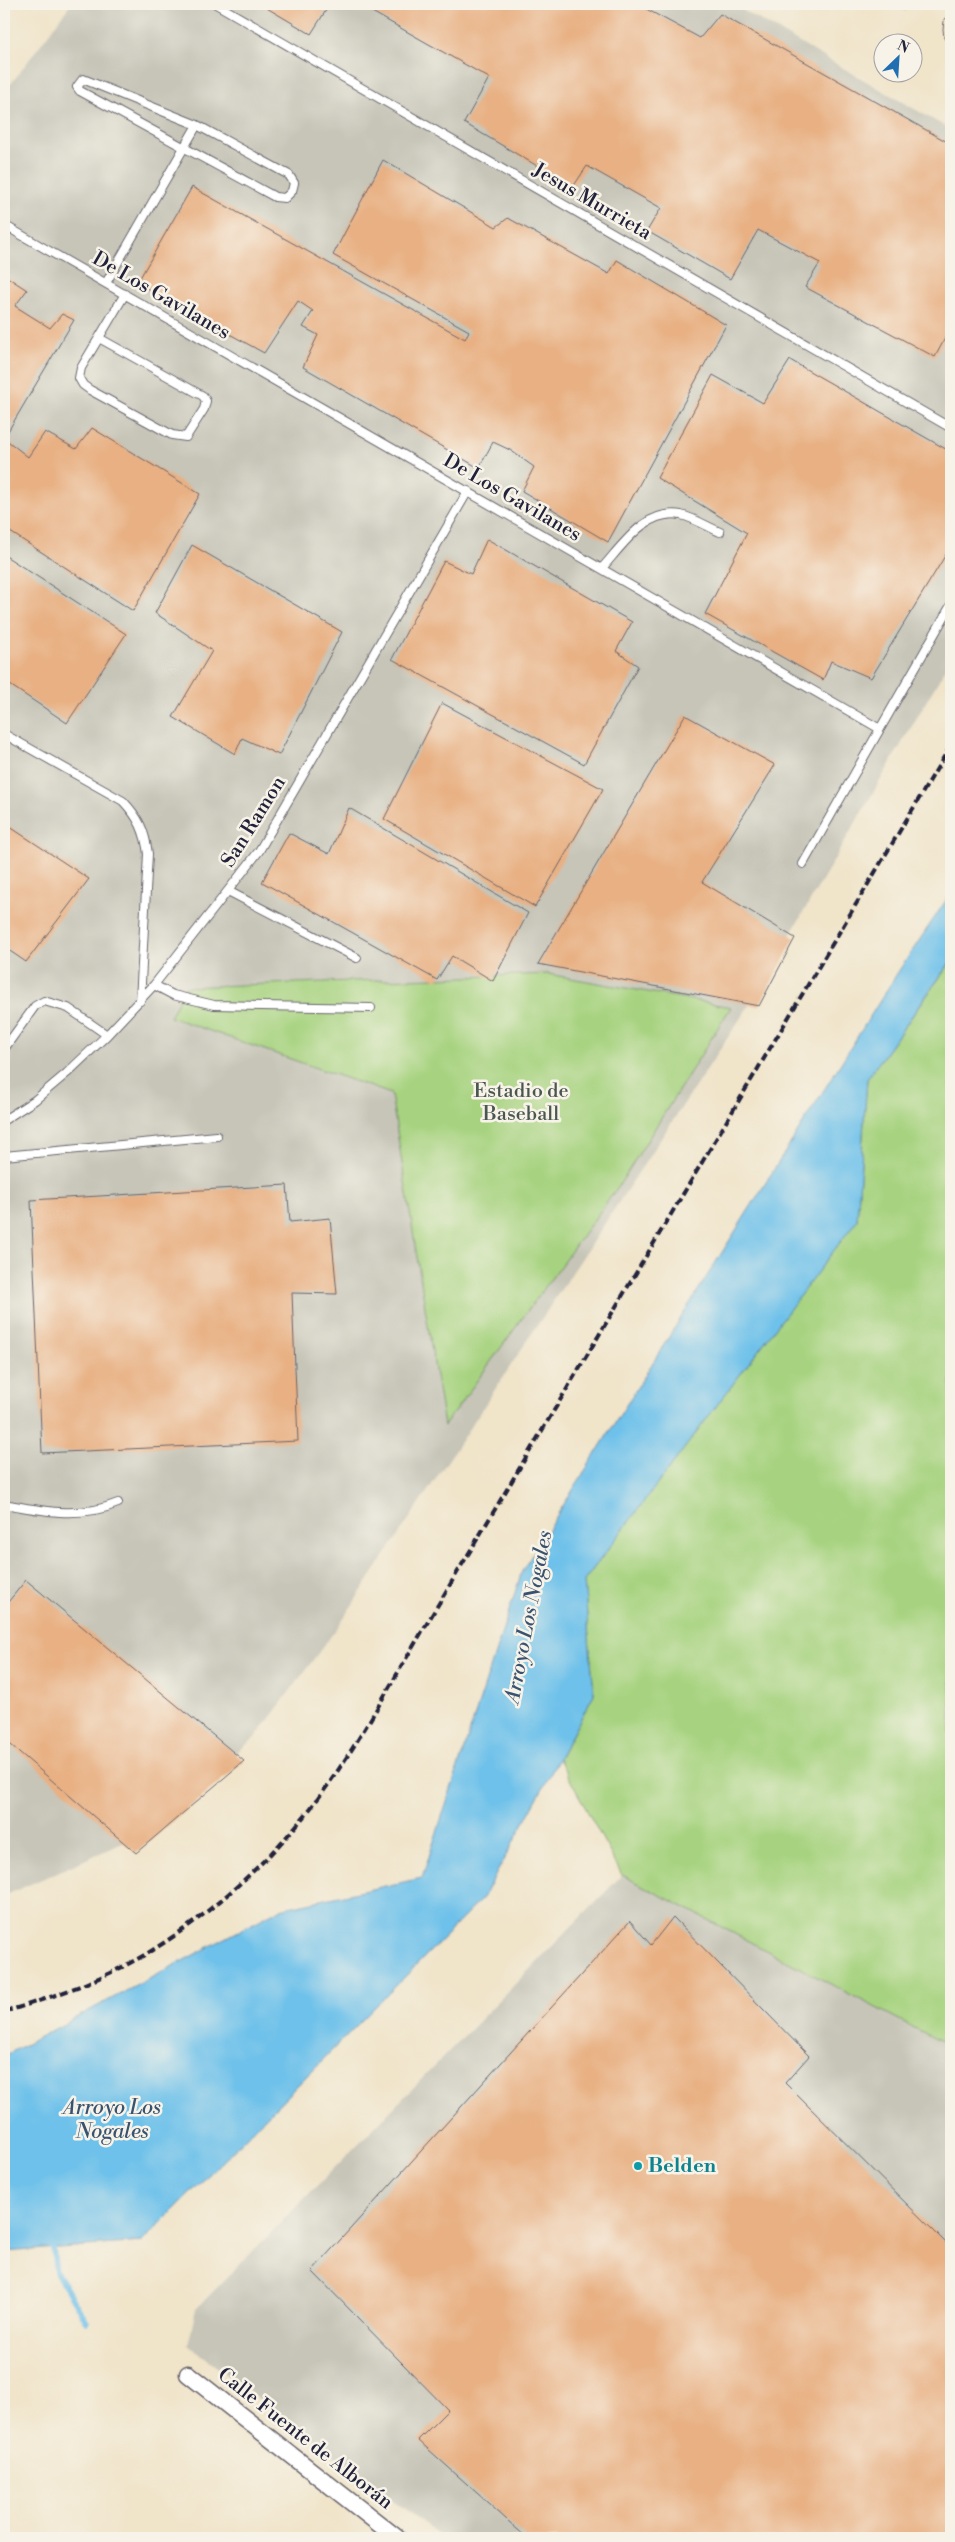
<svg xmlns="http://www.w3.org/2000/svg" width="955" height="2542" viewBox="0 0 955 2542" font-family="'Libre Bodoni',serif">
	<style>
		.industrial { fill: #c6c5b8 }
		.green { fill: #a7d380; stroke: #647a5e }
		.water { fill: #6ec1ea; stroke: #487292 }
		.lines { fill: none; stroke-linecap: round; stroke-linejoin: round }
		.stream { stroke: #6ec1ea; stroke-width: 5.5 }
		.building { fill: #e8b083 }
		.service-casing { stroke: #6a666d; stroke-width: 10 }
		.minor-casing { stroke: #6a666d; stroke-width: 19 }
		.service { stroke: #fff; stroke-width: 8 }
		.minor { stroke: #fff; stroke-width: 16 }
		.rail { stroke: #22223b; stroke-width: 4; stroke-dasharray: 8 4; stroke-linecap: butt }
		.culture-dot { fill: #0f9aa8; stroke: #f7f3e8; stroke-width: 2 }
		.labels { text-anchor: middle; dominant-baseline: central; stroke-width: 5; stroke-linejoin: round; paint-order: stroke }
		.street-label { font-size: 20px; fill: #22223b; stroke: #f7f3e8 }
		.park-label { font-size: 20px; fill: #4a5750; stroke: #f7f3e8 }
		.culture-label { font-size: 20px; font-weight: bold; fill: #0d838f; stroke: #f7f3e8; text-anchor: start }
		.water-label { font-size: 21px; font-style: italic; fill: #395270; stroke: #f7f3e8 }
	</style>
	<rect width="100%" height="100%" fill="#f7f3e8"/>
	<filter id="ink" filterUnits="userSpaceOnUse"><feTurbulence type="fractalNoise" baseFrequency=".02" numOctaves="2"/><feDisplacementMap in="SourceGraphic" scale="10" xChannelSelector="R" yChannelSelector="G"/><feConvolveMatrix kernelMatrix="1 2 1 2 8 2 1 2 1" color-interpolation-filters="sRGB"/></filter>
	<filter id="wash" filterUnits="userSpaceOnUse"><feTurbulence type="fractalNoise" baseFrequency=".0096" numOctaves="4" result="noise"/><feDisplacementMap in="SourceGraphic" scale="20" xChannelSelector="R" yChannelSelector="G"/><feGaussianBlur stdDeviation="1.12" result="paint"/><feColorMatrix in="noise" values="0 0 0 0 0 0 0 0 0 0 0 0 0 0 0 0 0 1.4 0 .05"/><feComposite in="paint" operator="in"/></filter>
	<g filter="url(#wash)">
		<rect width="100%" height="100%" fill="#f0e4c9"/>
		<path class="industrial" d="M71,4H732L951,130V659L750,1004L339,1625L256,1737L120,1844L4,1896V93Z
			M622,1875L951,2047V2538H443L188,2345L196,2309Z"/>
		<path class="green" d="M951,962V2047L622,1875L559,1759L594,1694L584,1581L857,1220L867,1079Z
			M548,974L731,1007L620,1184L444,1426L391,1094L170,1017L185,987Z"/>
		<path class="water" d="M951,893V961L867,1079L857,1220L584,1581L594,1694L483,1898L142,2242L4,2252V2056L280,1909L422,1878L522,1571L898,972Z"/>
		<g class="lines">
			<path class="stream" d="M52,2241L56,2272L87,2322"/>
		</g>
		<g id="blocks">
			<path class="building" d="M260,4H330L311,34Z
				M358,4H637L700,38L720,14L951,144V327L935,357L805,287L820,263L758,230L730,279L647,231L661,208L587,166L573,187L464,123L489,78Z
				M889,4H917L903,10Z
				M951,10V49L944,38L943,29L944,21Z
				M383,160L496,227L508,218L609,274L617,260L726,325L608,542L522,491L534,467L510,450L493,442L479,468L303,367L318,335L303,327L313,311L298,301L264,353L137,283L192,187L465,339L469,331L333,255Z
				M4,275L27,290L15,306L50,328L62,314L74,320L4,438L28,457L45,432L76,449L92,428L200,494L133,611L4,528Z
				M790,360L951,452V546L871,678L831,661L823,680L705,614L747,533L657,478L713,375L763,403Z
				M487,539L632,622L616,651L638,666L584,764L392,659L444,561L471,574Z
				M192,545L342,632L279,755L242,738L235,754L173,717L212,651L155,613Z
				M4,555L126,634L67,723L4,681Z
				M442,703L603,789L535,907L384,819Z
				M685,715L775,765L702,882L795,938L759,1006L538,964Z
				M349,808L528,913L493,981L452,956L437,980L262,882L289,833L329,854Z
				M4,823L89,879L26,962L4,947Z
				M287,1185L290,1222L330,1218L337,1294L292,1293L298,1441L42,1453L31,1200Z
				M26,1580L244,1761L136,1853L4,1739V1607Z
				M673,1917L809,2056L785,2083L951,2248V2538H527L418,2440L448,2410L312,2271L630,1921L651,1945Z"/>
		</g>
	</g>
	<g filter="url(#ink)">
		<use href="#blocks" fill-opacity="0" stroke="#6a666d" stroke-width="1"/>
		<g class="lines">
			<g class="service-casing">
				<path id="service" d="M216,4L951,428
					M83,79L197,125L289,175L294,183L292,191L285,198L275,197L80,91L77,87Z
					M4,225L880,729L951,605
					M106,283L197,125
					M99,338L203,396L206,401L204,409L186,437L172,435L90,390L83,385L79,378L81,368L125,294
					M602,568C623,545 645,509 681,515C694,518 708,527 720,532
					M4,734L123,801C139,818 145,831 148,854L140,1001
					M803,864L880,729
					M228,891L357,958
					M154,985L173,995L214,1005L371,1008
					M4,1049L35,1006L44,1001L68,1008L107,1035
					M4,1120L35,1100L67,1073L107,1035L154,985L259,851L468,491
					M4,1156L217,1136
					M4,1504C43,1511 80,1519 118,1503"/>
			</g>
			<g class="minor-casing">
				<path id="minor" d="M188,2374L397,2538"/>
			</g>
			<use href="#service" class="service"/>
			<use href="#minor" class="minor"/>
			<path class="rail" d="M4,2012C47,1999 90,1984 130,1963C197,1927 263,1868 310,1809C353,1754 387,1690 423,1630L951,745"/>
		</g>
	</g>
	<circle class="culture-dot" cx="638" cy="2166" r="5"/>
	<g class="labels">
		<g class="street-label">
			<text transform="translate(592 202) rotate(30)">Jesus Murrieta</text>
			<text transform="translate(161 296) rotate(30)">De Los Gavilanes</text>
			<text transform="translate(512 498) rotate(30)">De Los Gavilanes</text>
			<text transform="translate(254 822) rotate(-58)">San Ramon</text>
			<text transform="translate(305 2439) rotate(38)">Calle Fuente de Alborán</text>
		</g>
		<g class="park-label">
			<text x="521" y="1091">Estadio de<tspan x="521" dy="23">Baseball</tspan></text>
		</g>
		<g class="culture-label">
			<text x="648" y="2166">Belden</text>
		</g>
		<g class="water-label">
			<text transform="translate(529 1617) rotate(-79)">Arroyo Los Nogales</text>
			<text x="112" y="2108">Arroyo Los<tspan x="112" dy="24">Nogales</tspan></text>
		</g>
	</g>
	<rect width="955" height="2542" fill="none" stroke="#f7f3e8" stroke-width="20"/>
	<g transform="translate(898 58) rotate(25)"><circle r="24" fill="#f7f3e8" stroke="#a29fa3"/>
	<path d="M0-4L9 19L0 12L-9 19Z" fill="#1f6fb2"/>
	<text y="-8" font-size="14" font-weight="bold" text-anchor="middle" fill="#22223b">N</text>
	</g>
</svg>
